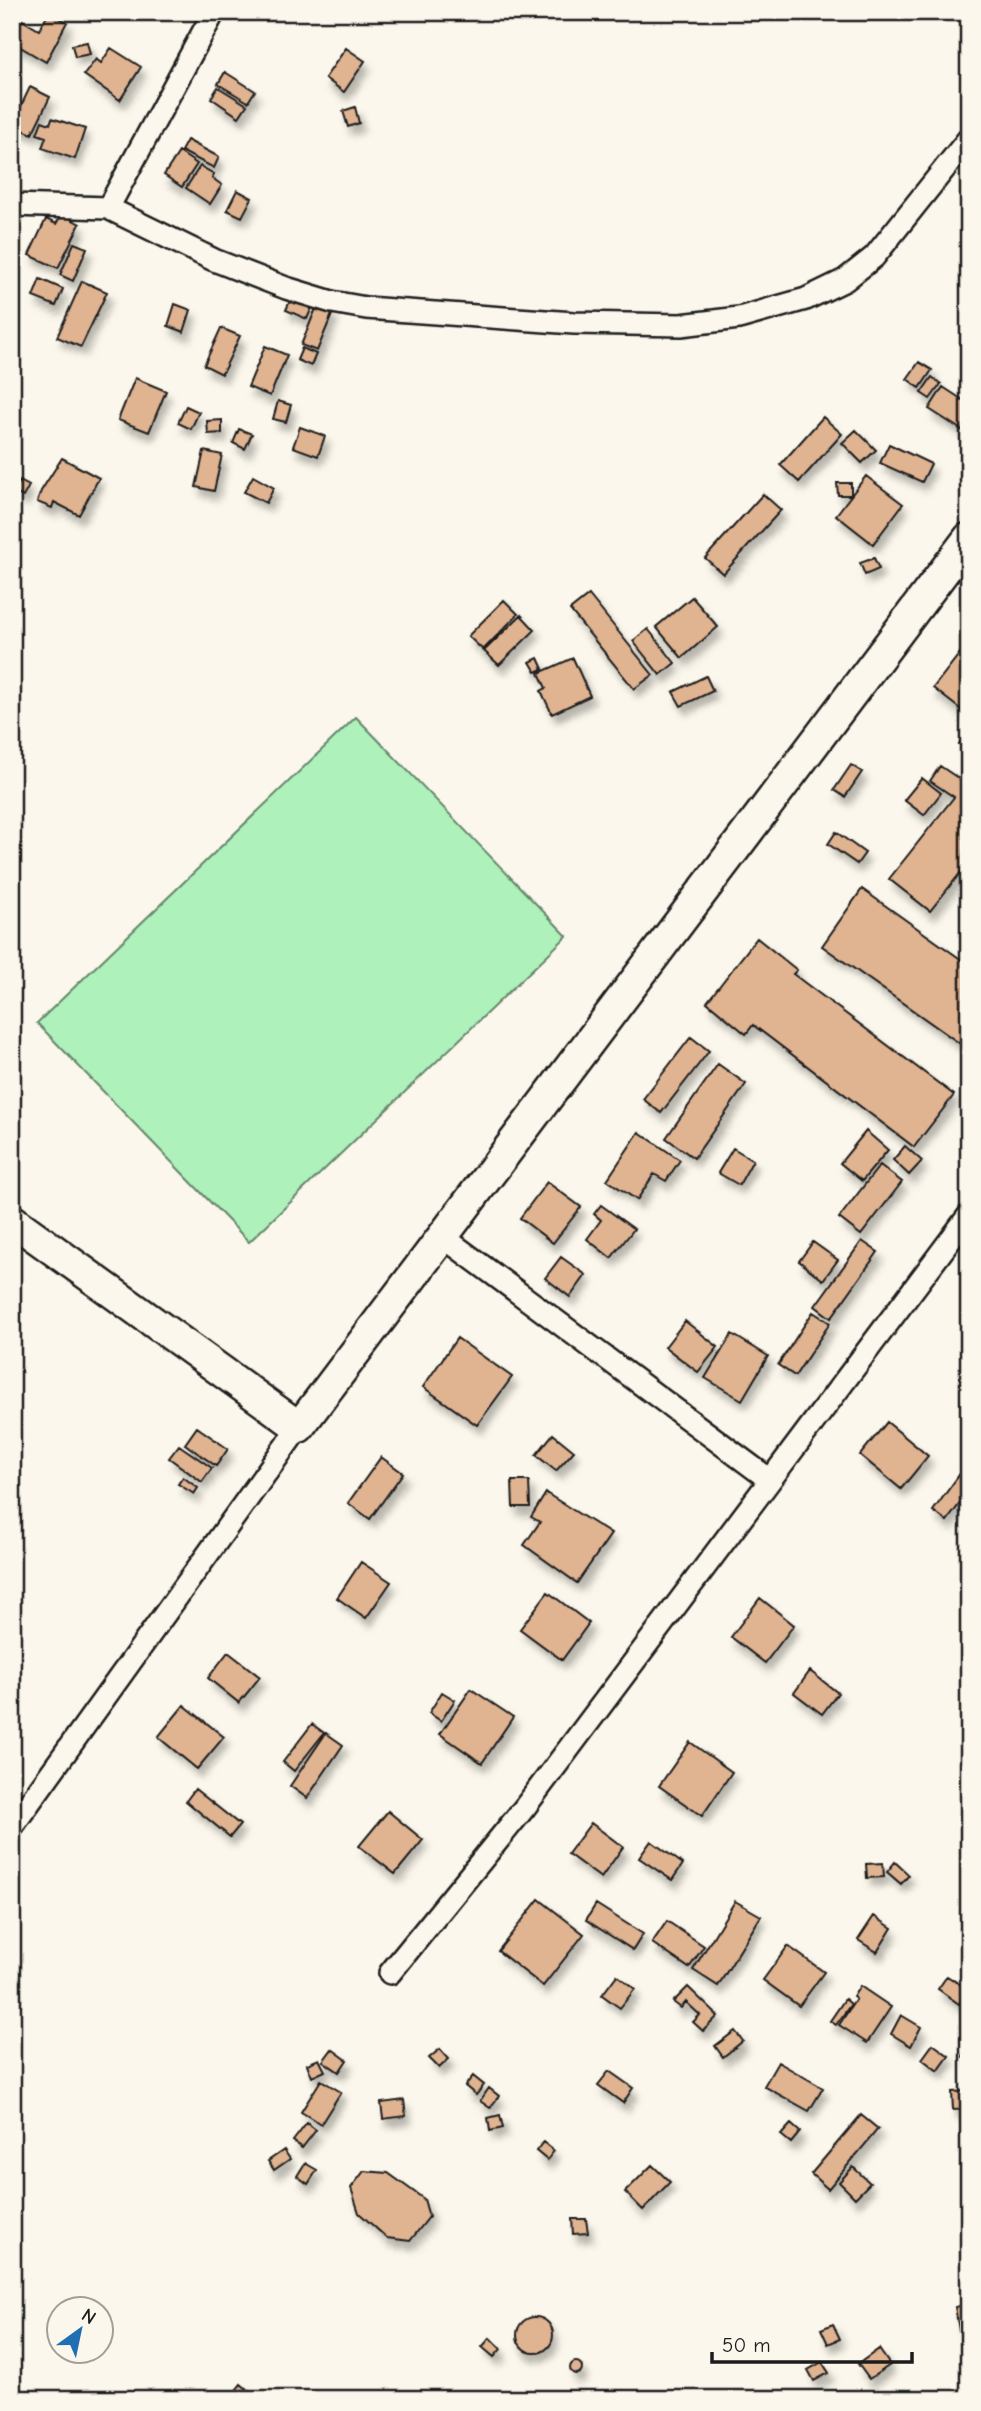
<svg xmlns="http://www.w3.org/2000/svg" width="981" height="2411" viewBox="0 0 981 2411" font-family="'Comic Neue',sans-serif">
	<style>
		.green { fill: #aef1ba; stroke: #65866b; stroke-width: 2 }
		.building { fill: #e0b391; stroke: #1c1c1c; stroke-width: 2; filter: url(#shadow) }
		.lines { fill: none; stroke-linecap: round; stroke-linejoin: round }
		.street-casing { stroke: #1c1c1c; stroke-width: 26 }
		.secondary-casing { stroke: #1c1c1c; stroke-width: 35 }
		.street { stroke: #fbf7ec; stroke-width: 21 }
		.secondary { stroke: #fbf7ec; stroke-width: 30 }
	</style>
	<defs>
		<filter id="shadow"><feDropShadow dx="4.5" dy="8" stdDeviation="3.5" flood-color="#0004"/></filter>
	</defs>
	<rect width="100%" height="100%" fill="#fbf7ec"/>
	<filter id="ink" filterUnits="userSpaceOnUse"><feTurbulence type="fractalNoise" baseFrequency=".0143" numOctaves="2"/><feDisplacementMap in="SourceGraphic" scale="14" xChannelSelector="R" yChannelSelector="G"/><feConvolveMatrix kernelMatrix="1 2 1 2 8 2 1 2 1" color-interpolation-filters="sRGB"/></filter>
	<g filter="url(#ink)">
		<path class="green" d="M356,717L567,936L249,1242L37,1023Z"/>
		<path class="building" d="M49,12L67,22L46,62L12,42V36L22,20L39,30Z
			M87,42L90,54L75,57L72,45Z
			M111,48L141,67L120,100L84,75L96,59L101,63Z
			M346,48L365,61L344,92L325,78Z
			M225,72L255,91L248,102L218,84Z
			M30,87L50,97L32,134L12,125Z
			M218,87L247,105L239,117L211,98Z
			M355,107L359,123L348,127L343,111Z
			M52,118L85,129L75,159L42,148L46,137L37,134L42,121L50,124Z
			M187,140L219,157L214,168L181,151Z
			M179,152L197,164L182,187L164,175Z
			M200,166L214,174L212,178L222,185L210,204L186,188Z
			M237,190L252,198L242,217L227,210Z
			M62,214L80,224L58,268L29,255L46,219L56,224Z
			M74,243L87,248L73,281L60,275Z
			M40,279L63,289L56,306L33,297Z
			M82,281L107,292L81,347L57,337Z
			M292,296L313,305L307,319L286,310Z
			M175,304L191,310L184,332L168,326Z
			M317,306L333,312L317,351L301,345Z
			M221,328L240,336L222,374L204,365Z
			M265,346L287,355L270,396L248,387Z
			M302,348L316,354L311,366L297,360Z
			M919,362L932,370L920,388L907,379Z
			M932,377L941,384L930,399L921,393Z
			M135,378L166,391L149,432L118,420Z
			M943,387L969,404L968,434L929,409Z
			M278,401L291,405L286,422L273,419Z
			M186,406L199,412L191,429L178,423Z
			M823,417L842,434L799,482L780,465Z
			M222,420V433L208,434L207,421Z
			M300,427L325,436L318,456L293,447Z
			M239,429L252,434L245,449L233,443Z
			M856,430L876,450L862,463L842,443Z
			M889,444L931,464L922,482L880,463Z
			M204,451L222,455L214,491L196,487Z
			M62,458L99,478L79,515L54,502L52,508L37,502L41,491Z
			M253,476L274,488L266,503L244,492Z
			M866,476L903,504L873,544L836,515Z
			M20,481L29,486L23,497L14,492Z
			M837,483H851V495H838Z
			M763,494L781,510L723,574L705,558Z
			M874,558L879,569L865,575L860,563Z
			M589,595L653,675L634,689L570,610Z
			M692,597L718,627L682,658L656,627Z
			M504,600L518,614L483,650L468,636Z
			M521,615L535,630L499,665L484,651Z
			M648,629L675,663L660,675L633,641Z
			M964,648L969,652V716L933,688Z
			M538,658L543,669L536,672L530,662Z
			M573,658L590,696L552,714L541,691L546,688L539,673Z
			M706,676L713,691L681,706L673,692Z
			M969,729V750L959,744Z
			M851,765L862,772L845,797L834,790Z
			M940,766L964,782L969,777V862L930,911L889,879L954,797L930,781Z
			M922,778L941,793L924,815L904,800Z
			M836,832L865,853L857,864L828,844Z
			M862,889L969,965V1050L822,946Z
			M757,938L797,970L793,974L954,1095L914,1147L753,1025L746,1034L707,1002Z
			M691,1037L709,1051L661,1113L643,1099Z
			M718,1064L746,1084L694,1158L666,1138Z
			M866,1131L888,1150L862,1181L840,1163Z
			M639,1132L680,1160L666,1181L654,1174L637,1200L607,1180Z
			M905,1146L922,1161L909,1175L893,1160Z
			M733,1148L753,1160L739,1185L718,1173Z
			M880,1165L902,1182L861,1235L839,1218Z
			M547,1182L581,1207L553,1243L520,1218Z
			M601,1205L634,1229L611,1258L587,1239L601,1220L594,1214Z
			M862,1241L878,1252L831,1318L815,1306Z
			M813,1242L838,1260L823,1280L799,1261Z
			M561,1257L586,1275L570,1297L545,1278Z
			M813,1312L830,1323L795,1376L778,1365Z
			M685,1321L718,1347L698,1372L665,1347Z
			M732,1334L768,1356L742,1400L705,1378Z
			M457,1338L512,1377L477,1425L423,1387Z
			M887,1422L928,1456L901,1489L860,1455Z
			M197,1427L228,1449L216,1466L185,1444Z
			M553,1434L574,1451L556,1471L536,1455Z
			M179,1445L212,1468L202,1482L169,1458Z
			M381,1457L403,1473L370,1519L348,1503Z
			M962,1471L969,1476V1491L947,1521L933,1511Z
			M183,1477L198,1488L194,1494L178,1484Z
			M512,1481H529L530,1507H513Z
			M546,1493L611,1534L577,1583L524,1545L540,1522L531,1517Z
			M361,1562L391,1582L366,1618L337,1598Z
			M548,1592L589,1623L562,1660L520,1629Z
			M760,1598L794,1625L765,1663L731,1637Z
			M228,1652L260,1677L239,1703L208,1678Z
			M810,1671L838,1693L822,1714L794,1693Z
			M471,1689L513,1717L482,1763L440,1734Z
			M442,1692L455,1700L441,1721L429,1713Z
			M184,1705L224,1737L197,1769L158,1737Z
			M312,1724L324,1733L294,1771L283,1762Z
			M326,1733L343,1745L307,1798L290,1786Z
			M690,1742L732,1772L702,1816L659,1786Z
			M195,1789L240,1825L230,1837L186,1801Z
			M388,1811L423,1840L395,1874L359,1846Z
			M591,1823L623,1847L601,1878L568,1854Z
			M651,1841L683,1864L672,1880L639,1858Z
			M895,1862L909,1875L901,1884L887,1872Z
			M883,1863L884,1877L867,1878L866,1864Z
			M539,1899L584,1934L543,1986L498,1951Z
			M735,1901L761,1916L718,1986L693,1970Z
			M596,1904L643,1934L633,1950L586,1920Z
			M874,1916L892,1928L877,1952L858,1940Z
			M667,1921L704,1946L689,1968L652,1943Z
			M788,1946L824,1972L799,2006L763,1980Z
			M617,1975L635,1989L620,2008L602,1995Z
			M947,1976L969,1990L959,2004L938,1989Z
			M860,1986L891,2007L867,2043L839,2025L856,1999L853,1997Z
			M688,1987L718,2016L703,2031L693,2022L700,2015L686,2002L681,2008L673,2002Z
			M845,1999L851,2004L836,2025L830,2021Z
			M901,2015L921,2027L911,2046L891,2034Z
			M735,2031L743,2041L723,2057L715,2046Z
			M933,2044L949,2056L938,2071L922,2059Z
			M965,2044H969V2058L963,2057Z
			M332,2049L347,2060L339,2072L323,2061Z
			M440,2049L449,2059L439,2068L429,2058Z
			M319,2059L325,2071L312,2077L307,2064Z
			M778,2062L823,2088L809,2111L764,2086Z
			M609,2071L633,2088L623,2103L598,2085Z
			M473,2076L484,2085L476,2095L465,2086Z
			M321,2080L341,2092L321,2124L301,2112Z
			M489,2088L499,2096L490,2108L480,2101Z
			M969,2091V2109L953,2110L952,2092Z
			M404,2100L406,2116L383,2119L381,2103Z
			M500,2115L503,2128L490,2131L488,2118Z
			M861,2115L878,2129L828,2189L811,2174Z
			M307,2123L316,2130L302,2148L293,2141Z
			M791,2124L800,2132L791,2143L781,2135Z
			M543,2142L554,2151L547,2160L536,2151Z
			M284,2150L290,2159L274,2170L268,2161Z
			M305,2163L317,2170L308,2184L297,2176Z
			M652,2165L670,2182L643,2210L625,2192Z
			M853,2167L870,2183L855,2198L839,2182Z
			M364,2171L388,2173L424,2199L429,2217L410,2241L387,2238L359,2213L351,2188Z
			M572,2219H586L588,2233L573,2234Z
			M969,2304V2328L959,2330L955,2307Z
			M517 2335a18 18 0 1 1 36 0a18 18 0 1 1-36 0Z
			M833,2324L840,2339L828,2344L821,2329Z
			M490,2338L501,2349L494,2357L482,2347Z
			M879,2349L890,2365L869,2379L858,2364Z
			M570 2368a6 6 0 1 1 12 0a6 6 0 1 1-12 0Z
			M822,2362L829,2373L814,2381L808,2370Z
			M241,2384L259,2399H229Z"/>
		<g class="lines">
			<g class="street-casing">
				<path id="street" d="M12,205L108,208L214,260L286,288L332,302L366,308L574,323L681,325L739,318L806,299L845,280L874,257L969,138
					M108,208L214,12
					M442,1236L770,1480
					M12,1827L299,1427
					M390,1973L525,1807L969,1215"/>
			</g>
			<g class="secondary-casing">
				<path id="secondary" d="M12,1220L299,1427L969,538"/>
			</g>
			<use href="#street" class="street"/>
			<use href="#secondary" class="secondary"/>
		</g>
	</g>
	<rect width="981" height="2411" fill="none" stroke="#fbf7ec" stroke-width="42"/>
	<rect x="21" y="21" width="939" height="2369" fill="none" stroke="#1c1c1c" stroke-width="2.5" filter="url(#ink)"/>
	<g transform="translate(80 2330) rotate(33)"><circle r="33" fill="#fbf7ec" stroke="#a29f99" stroke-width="2"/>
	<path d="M0-5L12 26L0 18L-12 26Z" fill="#1f6fb2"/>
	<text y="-10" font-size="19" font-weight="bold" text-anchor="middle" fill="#1c1c1c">N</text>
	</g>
	<path d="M712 2352v10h200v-10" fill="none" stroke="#1c1c1c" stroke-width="3.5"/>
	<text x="722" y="2352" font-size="21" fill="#1c1c1c" stroke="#fbf7ec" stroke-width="5" paint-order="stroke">50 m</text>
</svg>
